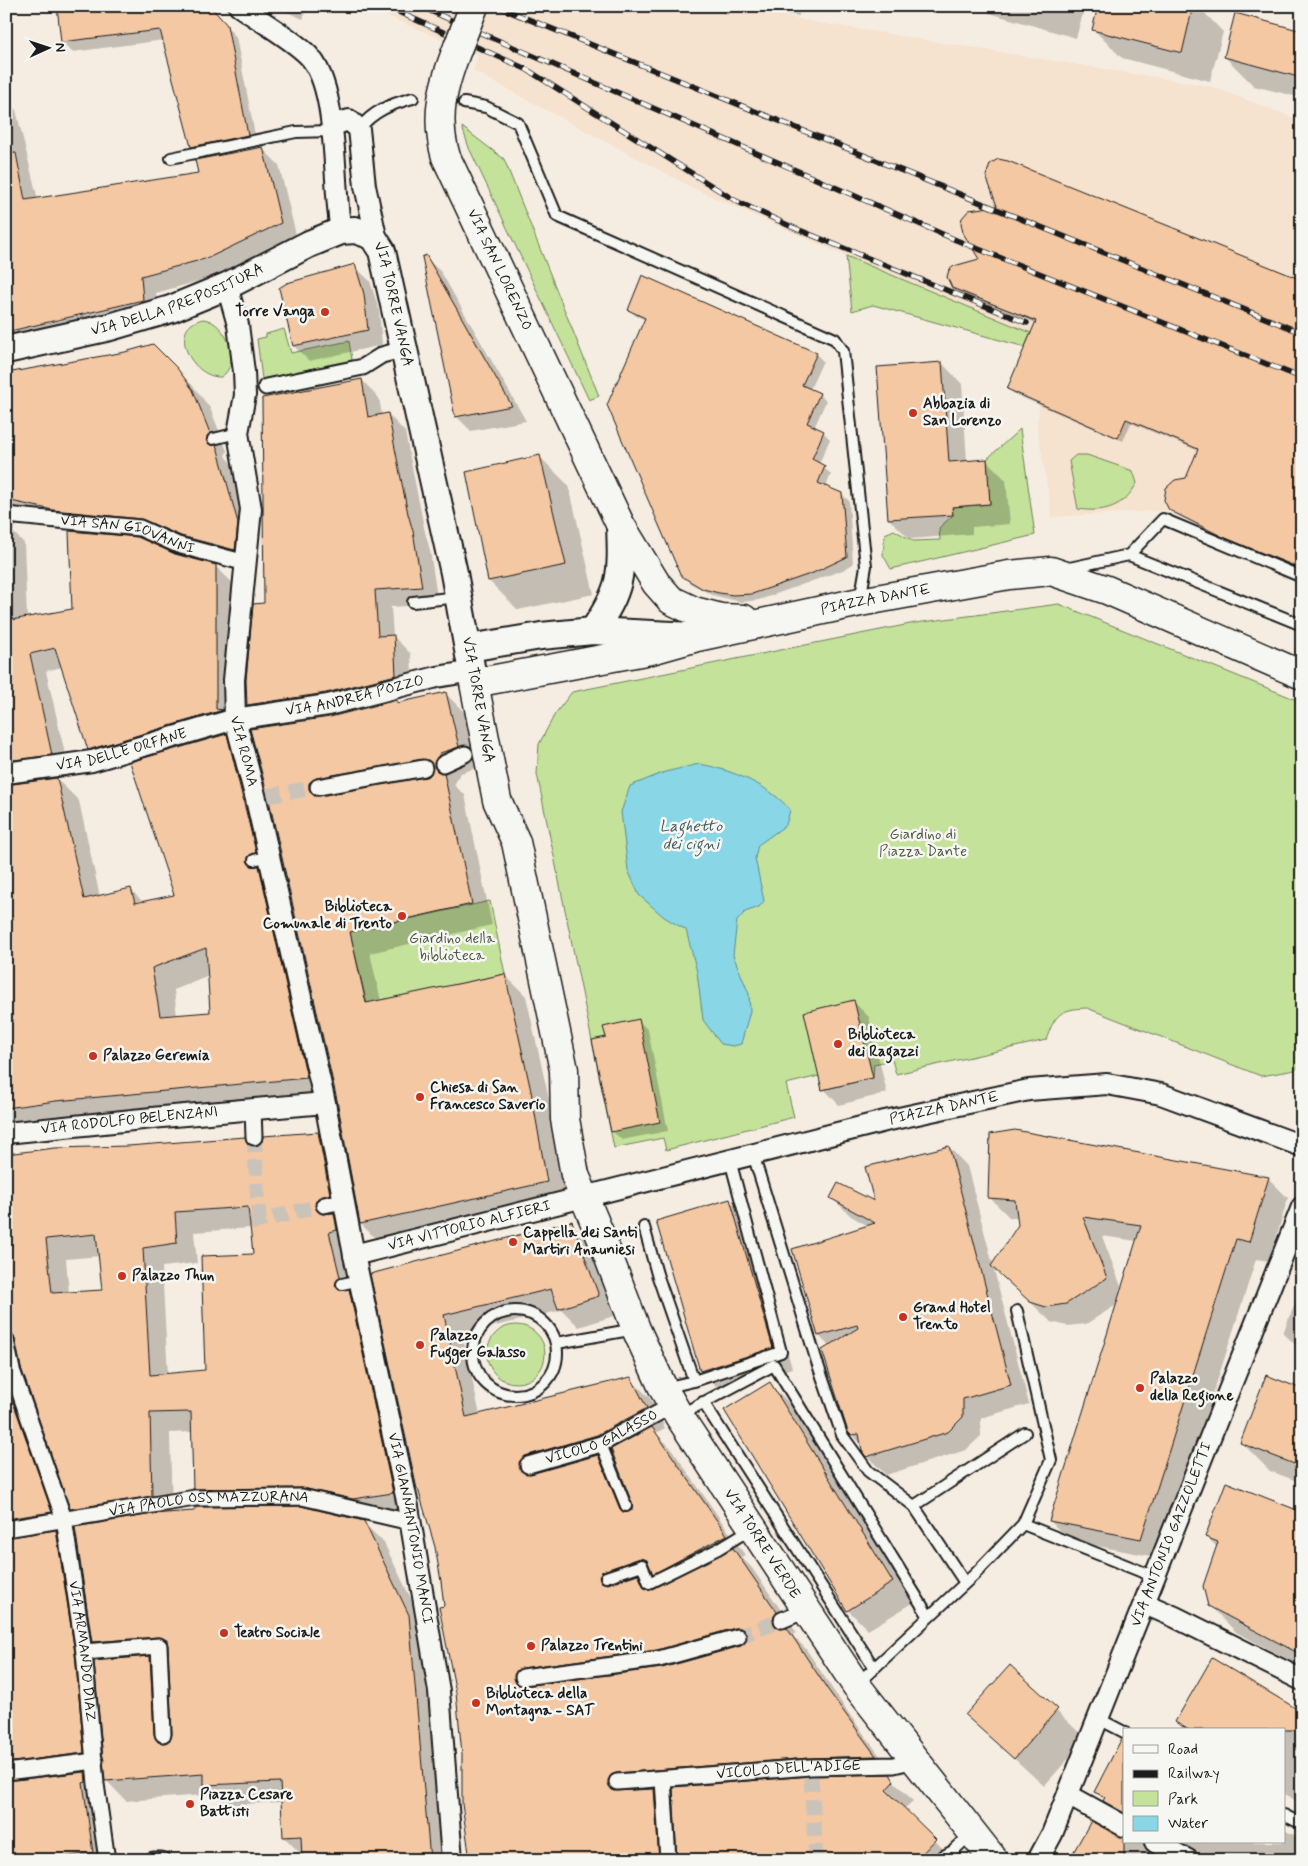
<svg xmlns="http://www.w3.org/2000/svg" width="1308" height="1866" viewBox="0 0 1308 1866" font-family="Mynerve,sans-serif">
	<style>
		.built { fill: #f5e2cf }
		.green { fill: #c4e29a; stroke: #707f5b }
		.water { fill: #88d6e6; stroke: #5d8c95 }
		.shadow { fill: #0003; fill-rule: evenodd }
		.building { fill: #f4c8a3; stroke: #1c1c1c; fill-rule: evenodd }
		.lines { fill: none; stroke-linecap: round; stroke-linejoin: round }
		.pedestrian-tunnel { stroke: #cac3ba; stroke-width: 15; stroke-dasharray: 15 8; stroke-linecap: butt }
		.service-casing { stroke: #1c1c1c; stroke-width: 14 }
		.pedestrian-casing { stroke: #1c1c1c; stroke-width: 19 }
		.minor-casing { stroke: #1c1c1c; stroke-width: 24 }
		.tertiary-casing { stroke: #1c1c1c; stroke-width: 30 }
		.secondary-casing { stroke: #1c1c1c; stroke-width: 31 }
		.service { stroke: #f6f6f2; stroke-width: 10 }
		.pedestrian { stroke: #f6f6f2; stroke-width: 15 }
		.minor { stroke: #f6f6f2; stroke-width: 20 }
		.tertiary { stroke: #f6f6f2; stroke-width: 26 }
		.secondary { stroke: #f6f6f2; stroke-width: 28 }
		.rail-casing { stroke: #1c1c1c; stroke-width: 5.5 }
		.rail { stroke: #f6f6f2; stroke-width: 4; stroke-dasharray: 11; stroke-linecap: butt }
		.secondary-bridge-casing { stroke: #1c1c1c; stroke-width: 31; stroke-linecap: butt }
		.secondary-bridge { stroke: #f6f6f2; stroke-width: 28 }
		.poi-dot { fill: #c8321e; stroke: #f6f6f2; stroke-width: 2 }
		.labels { text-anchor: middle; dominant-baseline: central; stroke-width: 5; stroke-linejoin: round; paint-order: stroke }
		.street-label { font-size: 15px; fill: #1c1c1c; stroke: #f6f6f2 }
		.poi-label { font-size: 15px; font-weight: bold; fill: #1c1c1c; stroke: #f6f6f2; text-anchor: start }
		.park-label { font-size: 15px; fill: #4e5742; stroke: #f6f6f2 }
		.water-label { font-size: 16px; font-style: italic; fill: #425d63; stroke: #f6f6f2 }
	</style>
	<rect width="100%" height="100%" fill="#f6ede2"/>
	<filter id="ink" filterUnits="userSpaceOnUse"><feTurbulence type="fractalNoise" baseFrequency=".02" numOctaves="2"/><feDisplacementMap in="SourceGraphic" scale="10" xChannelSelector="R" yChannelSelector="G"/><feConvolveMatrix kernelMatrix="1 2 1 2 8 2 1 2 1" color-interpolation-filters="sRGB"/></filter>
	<g filter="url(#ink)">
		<path class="built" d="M364,6H744L808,21L1210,86L1302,121V566L1169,510L1052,517L1037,425L1040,403L1007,389L1031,333L846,256L699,191L473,71L478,55Z"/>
		<path class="green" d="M462,127L504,159L599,396L589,400L469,148Z
			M846,256L1031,333L1025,347L873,305L852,311Z
			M203,319C226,321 243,363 221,377C191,378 166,327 203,319Z
			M284,329L291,353L349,341L352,360L262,379L257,339L266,337V334Z
			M1020,429L1035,535L891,569L883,555L885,534L894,530L913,541L940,540L939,528L953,515L952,507L990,504L987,459Z
			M1076,455H1087L1133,471L1137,483C1124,507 1104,513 1078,509L1069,461Z
			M1059,604L1302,702V1064L1295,1070L1261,1076L1087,1008C1059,1009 1055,1015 1046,1040L896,1074L892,1060L874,1064L873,1078L822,1090L819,1076L786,1084L794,1117L666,1150L663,1138L614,1148L537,774L539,744L555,714L572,692L915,623Z
			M490,901L505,974L367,1004L350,932Z
			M487 1354a29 29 0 1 1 58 0a29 29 0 1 1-58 0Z"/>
		<path class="water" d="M699,764C730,769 771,786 790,810L786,825L758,845L755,858L764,901L759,907L745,912L737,921L733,955L749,994L750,1011L741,1044L733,1046L721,1044L703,1020L697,972L686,930L664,917L639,895L628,870L621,812L630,786L665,772Z"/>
		<path class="shadow" d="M209,6L236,37L257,145L203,156L193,146L164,40L72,52L62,42Z
			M273,6H308L303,19Z
			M702,6H731L728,15Z
			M752,6H800L799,16L756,10Z
			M982,6H1085L1076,38L989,13Z
			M1099,6H1198L1223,32L1210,81L1122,58L1093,29Z
			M1302,32V98L1254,86L1225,57Z
			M6,100L16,110L38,200L200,174L263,149L279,165L297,239L224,274L156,293L159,316L6,352Z
			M998,207L1302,282V572L1229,541L1175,514L1170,509L1187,479L1199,451L1131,423L1123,441L1014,394L1009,389L1036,323L958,292L949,281L950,271L981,259L963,219L974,209Z
			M425,257L441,272L526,421L471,431L456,416Z
			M354,266L370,281L379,310L382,345L309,361L294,346L280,288Z
			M629,309L816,354L823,361L810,389L819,394L826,401L814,428L823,432L830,439L819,464L831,474L826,487L842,494L849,501L853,564L843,570L759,600L741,602L712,595L690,583L682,575L646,320L636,316Z
			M153,346L194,387L210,408L227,451L225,456L235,468L252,567L159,535L23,523L16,526L13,532L24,543L27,618L73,610L175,555L215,566L233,583V722L106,766L89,749L62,667L46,671L69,771L6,783V374L126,353Z
			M942,363L962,384L967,461L986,460L1006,480L1010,524L972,527V534L910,539L889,519Z
			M362,380L379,398L382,415L388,414L405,432L425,532L430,550L438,604L391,607L393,636L411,654L413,692L265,722L248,705L265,604Z
			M540,457L569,486L594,594L518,610L489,581L467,473Z
			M446,694L467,715L479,767L461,773L454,785L465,795L492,925L370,953L381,1001L505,975L526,996L552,1113L567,1203L382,1245L361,1224L338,1100L269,796L330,718L397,701L400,704Z
			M226,735L248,757L328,1100L6,1133V786L57,779L79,801L100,897L131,890L144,903L176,896ZM209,976L211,1013L177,1016L174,990Z
			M854,1002L869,1017L887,1093L839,1105L824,1089Z
			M639,1021L648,1030L668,1131L622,1140L612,1131Z
			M318,1133L338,1154L412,1512L374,1519L323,1507H304L363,1522L384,1543L429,1636L446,1860H303V1856L284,1837L282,1802L226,1805L215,1794L126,1801L106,1780V1772L87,1775L105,1793L111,1860H6L18,1781L6,1769V1155L244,1139L253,1147ZM251,1228L254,1255L207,1371L168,1375L162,1267L197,1263L194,1232ZM100,1256L103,1291L69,1293L66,1259ZM20,1355L72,1508L89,1526L93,1641L112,1660L97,1678H95L76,1552L58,1534L71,1532L16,1363ZM193,1432L194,1488L215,1508L172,1514L170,1433ZM170,1657L171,1679L151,1659Z
			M949,1147L967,1166L993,1265L1019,1225L1018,1218L1009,1217L989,1197L1268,1178L1288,1198L1269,1261L1256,1259L1161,1558L1070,1541L1050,1521L1118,1304L1086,1324L1067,1326L1051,1322L993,1266L1029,1404L981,1418V1436L966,1450L886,1475L867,1456L862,1445L852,1434L830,1347L819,1336L793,1250L868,1226L851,1216L832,1198L876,1203ZM1102,1236L1137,1241L1122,1289Z
			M730,1201L750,1221L792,1368L721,1391L701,1371L658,1222Z
			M571,1223L590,1242L617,1315L579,1327L562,1310L462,1334L480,1415L630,1379L650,1398L665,1428L656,1433L671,1448L745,1555L741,1557L752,1568L796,1632L793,1636L806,1649L847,1711L894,1775H888L913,1801L904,1809L954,1860H679L674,1788L654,1790L673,1809L676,1860H472L457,1693L436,1547L372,1275ZM614,1455L634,1503L632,1514L617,1475L600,1459ZM658,1578L665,1584L653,1590L645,1582Z
			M1302,1285V1351L1283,1333Z
			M770,1384L790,1404L913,1603L868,1630L848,1610Z
			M1302,1390V1483L1270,1471L1241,1442Z
			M1302,1513V1667L1236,1632L1209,1605L1218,1548L1207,1537Z
			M1010,1667L1086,1739L1044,1786L967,1715Z
			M1302,1713V1804L1284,1794V1730H1185L1177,1722Z
			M1121,1744L1124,1746V1820L1096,1791Z
			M1284,1830L1302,1839V1860H1070L1124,1839V1842H1284Z"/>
		<path class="building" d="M57,6H210L227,25L248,135L191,147L160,30L61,42Z
			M1098,6H1193L1182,53L1092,30Z
			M1235,13L1302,31V78L1224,57Z
			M263,147L281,223L208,258L141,276L143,300L6,332V154L16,153L25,200L198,173L195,160Z
			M998,159L1008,161L1302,280V569L1223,537L1169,510L1164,500L1166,488L1175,480L1186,478L1198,449L1126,419L1118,438L1007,389L1036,321L952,288L947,277L949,270L954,266L979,259L963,233L961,223L962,218L969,210L997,206L986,176L990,164Z
			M426,255L512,406L455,417L422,257Z
			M355,264L364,294L368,330L293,346L279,288L287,283Z
			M642,275L817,353L802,385L820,393L807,423L824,431L812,459L825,466L818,483L842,493L847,557L813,573L752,594L733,595L719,593L703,589L681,576L607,405L645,318L628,310Z
			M153,344L177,368L193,390L210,433L206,441L211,445H216L218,450L238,523L235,550L181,536L141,519L53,510L6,500V373L125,352Z
			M942,362L949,462L987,459L990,504L952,507L953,515L888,519L877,367Z
			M362,379L368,417L388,413L408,514L413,531L422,587L375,590L378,636L394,635L396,675L326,693L247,705L246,680L253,604L264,603L262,398Z
			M540,455L566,565L488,581L466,472Z
			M69,531L138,537L175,554L216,565V709L223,710L88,750L55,648L30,654L52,755L6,761V621L72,609Z
			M446,692L459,747L440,753L434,764L437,771L444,773L472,904L350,932L366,1003L505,974L531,1091L547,1182L360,1224L337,1100L268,796L250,729L330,717L397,700V703ZM422,759L431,762L433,767L430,775L426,777L320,796H314L309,789V783L316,778Z
			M227,734L256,852L249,856L247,861L252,866H259L307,1078L56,1101L6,1108V785L57,778L84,899L131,888L135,903L174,895L130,762ZM206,948L210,1012L160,1016L152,968Z
			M854,1000L873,1078L822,1090L804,1012Z
			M639,1019L660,1122L611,1132L592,1040L606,1037L603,1027Z
			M1015,1130L1269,1177L1249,1242L1236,1239L1141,1539L1049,1521L1141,1225L1083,1217L1107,1278L1066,1304L1046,1307L1030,1302L991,1266L1018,1225L1015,1200L988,1198L990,1134Z
			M318,1132L330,1194L318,1198L315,1206L322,1214L334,1213L337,1230L329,1232L340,1277L335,1285L339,1290L349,1289L393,1493L353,1499L302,1488L193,1489L191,1412L150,1413L152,1496L70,1509L21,1368L15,1339L13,1334L6,1332V1154L55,1148L128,1146L245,1137L249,1145L255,1146L262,1142L263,1136ZM248,1207L253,1254L201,1256L205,1370L150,1375L143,1248L177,1243L175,1212ZM96,1234L102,1290L52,1293L46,1239Z
			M949,1146L1011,1385L963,1399V1417L948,1432L866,1457L862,1451L859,1434L851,1435L848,1432L822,1350L858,1328L857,1325L818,1336L792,1249L875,1223L830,1198L838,1183L874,1201L865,1167Z
			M730,1199L773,1348L700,1371L656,1221Z
			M572,1221L599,1296L558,1309L551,1289L444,1315L466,1417L631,1377L647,1408L597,1435L525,1456L519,1462L521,1471L531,1474L598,1455L620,1509L628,1512L632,1510V1503L611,1449L652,1427L727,1535L653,1574L647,1560L640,1558L603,1571L599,1576L601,1582L608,1584L638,1574L644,1588L652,1589L733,1548L777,1612L773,1618L774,1624L780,1629L787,1628L828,1690L876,1756L809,1758L616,1773L611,1775L608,1782L613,1791L654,1789L659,1860H470L462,1804V1754L456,1693L439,1607L444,1606L441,1581L435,1547L418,1489H417L370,1274ZM735,1628H741L747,1634V1640L741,1646L662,1668L524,1686L519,1685L514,1679L515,1673L522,1668L657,1650Z
			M1266,1375L1302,1389V1467L1240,1443Z
			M6,1382L52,1512L6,1519Z
			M770,1382L893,1582L847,1611L724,1410Z
			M1226,1482L1302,1512V1655L1208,1606L1203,1586L1218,1542L1205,1537Z
			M301,1506L364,1521L409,1615L430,1860H302L301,1836L283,1837L280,1782L204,1785V1774L105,1781L94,1661L150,1656L154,1734L158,1742L164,1743L171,1739L172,1734L168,1646L167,1640L158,1637L92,1642L75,1527L153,1514L194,1511L196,1507Z
			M56,1530L75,1653L84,1753L6,1763V1538Z
			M1212,1658L1302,1712V1730H1189L1175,1722Z
			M1010,1665L1058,1709L1014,1759L965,1715Z
			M1122,1738L1124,1739V1813L1103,1801L1105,1797L1094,1792Z
			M85,1772L86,1782L83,1783L93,1853L38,1860H6V1781Z
			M890,1774L894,1781L886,1790L936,1839L916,1860H677L673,1787L810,1776Z
			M1091,1821L1124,1838V1860H1069Z"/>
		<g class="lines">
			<path class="pedestrian-tunnel" d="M267,796L318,787
				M254,1137L259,1220
				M251,1223L324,1205
				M738,1637L782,1620
				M811,1776L816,1860"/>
			<g class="service-casing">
				<path id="service" d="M464,103L486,107L518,123L557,216L835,339L843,351L866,566L860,601
					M359,129C373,111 391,104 413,98
					M171,158L296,132L331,131
					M213,439L238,433
					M1129,555L1163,519L1302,577
					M1065,569L1129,555L1302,625
					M413,602L458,597
					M254,860L268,856
					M753,1154L817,1362L842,1435L868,1471L914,1506
					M644,1227L657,1274L694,1381L664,1388
					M342,1284L360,1280
					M473 1353a42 42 0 1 1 84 0a42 42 0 1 1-84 0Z
					M1017,1311L1051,1460L1023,1524
					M557,1343L635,1329
					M694,1381L781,1352L730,1160
					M703,1402L874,1668
					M680,1415L774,1365L929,1617
					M601,1444L626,1506
					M606,1577L642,1565L649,1583L718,1549L751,1529
					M965,1583L914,1506L1025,1433
					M857,1684L975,1574L1023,1524L1155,1577
					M1099,1719L1124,1732
					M1284,1815L1302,1824
					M936,1860L953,1851L971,1834"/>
			</g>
			<g class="pedestrian-casing">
				<g id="pedestrian">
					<path d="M266,387L363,367L382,355L404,349"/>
					<path id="s1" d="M6,515L140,528L178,545L246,563"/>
					<path d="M443,764L465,754"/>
					<path d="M318,787L424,768"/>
					<path d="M253,1109L254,1137"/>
					<path d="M324,1205L343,1201"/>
					<path id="s2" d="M6,1341L12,1370L64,1519L84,1652L96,1784L107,1860"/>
					<path id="s3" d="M528,1465L601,1444L673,1405"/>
					<path id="s4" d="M6,1529L195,1498L302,1497L410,1522"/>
					<path d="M782,1620L806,1610"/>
					<path d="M84,1652L159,1646L163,1734"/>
					<path d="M523,1677L659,1659L738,1637"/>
					<path d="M6,1772L95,1761"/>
					<path d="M663,1779L668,1860"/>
					<path id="s5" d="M617,1782L810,1767L894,1765L915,1760"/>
					<path d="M153,1860H162"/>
				</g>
			</g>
			<g class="minor-casing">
				<g id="minor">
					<path d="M239,6C259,20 291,38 308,55C340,87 332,185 341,231"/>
					<path d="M331,131L336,124L349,120L359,129L365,186L377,241"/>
					<path id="s6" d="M227,286L238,325L244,372L245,395L238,433L251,509L234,680L235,719L256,799L325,1103L354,1255L407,1501L439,1691L452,1860"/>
					<path id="s7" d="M6,773L92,761L235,719L328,705L437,677L473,671"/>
					<path id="s8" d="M6,1133L162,1117L325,1103"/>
					<path id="s9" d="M354,1255L885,1121L1029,1090L1107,1084L1161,1094L1302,1146"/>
					<path d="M1145,1604L1175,1617L1302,1680"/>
					<path d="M1068,1795L1124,1826"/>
					<path d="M1155,1842L1188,1860"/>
					<path id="s10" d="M1038,1860L1052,1834C1137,1626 1217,1415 1302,1207"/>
				</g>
			</g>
			<g class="tertiary-casing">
				<g id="tertiary">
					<path id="s11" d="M6,350L110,327L171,309L227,286L309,244L341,231L355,230L367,234L373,237L382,251L454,573L474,683"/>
					<path d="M593,631C622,588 622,576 620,524"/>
					<path d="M469,648L541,636L593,631L692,636"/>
				</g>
			</g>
			<g class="secondary-casing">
				<g id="secondary">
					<path id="s12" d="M458,47C443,85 434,117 446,157L620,524L656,583L671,600L694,611L721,618L744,619"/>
					<path id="s13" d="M994,1860L856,1685L679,1416L663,1388L636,1329L601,1237L575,1175L565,1119L564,1070L516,842L497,800L474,683L651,650L697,637L860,602L1009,575L1051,571L1107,590L1302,675"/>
				</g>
			</g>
			<use href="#service" class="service"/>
			<use href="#pedestrian" class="pedestrian"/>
			<use href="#minor" class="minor"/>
			<use href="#tertiary" class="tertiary"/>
			<use href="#secondary" class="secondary"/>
			<g class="rail-casing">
				<path id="rail" d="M385,6L526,69L736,201L792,227L1027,323
					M419,6L956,240L1302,378
					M496,6L1302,333"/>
			</g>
			<use href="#rail" class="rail"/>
			<g class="secondary-bridge-casing">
				<path id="secondary-bridge" d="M458,47L474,6"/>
			</g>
			<use href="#secondary-bridge" class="secondary-bridge"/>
		</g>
	</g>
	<g class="poi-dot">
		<circle cx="325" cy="312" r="5"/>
		<circle cx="913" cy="413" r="5"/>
		<circle cx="402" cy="916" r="5"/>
		<circle cx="838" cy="1044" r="5"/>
		<circle cx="93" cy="1056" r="5"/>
		<circle cx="420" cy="1097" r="5"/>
		<circle cx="513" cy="1242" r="5"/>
		<circle cx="122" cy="1276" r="5"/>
		<circle cx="903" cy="1317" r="5"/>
		<circle cx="420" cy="1345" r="5"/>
		<circle cx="1140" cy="1388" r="5"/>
		<circle cx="224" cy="1633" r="5"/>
		<circle cx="531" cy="1646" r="5"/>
		<circle cx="476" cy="1703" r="5"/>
		<circle cx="190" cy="1804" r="5"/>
	</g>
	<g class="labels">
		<g class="street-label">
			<text stroke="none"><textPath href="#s12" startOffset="238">VIA SAN LORENZO</textPath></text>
			<text stroke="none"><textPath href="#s11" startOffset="179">VIA DELLA PREPOSITURA</textPath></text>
			<text stroke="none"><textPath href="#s11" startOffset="462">VIA TORRE VANGA</textPath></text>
			<text stroke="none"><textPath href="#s1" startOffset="124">VIA SAN GIOVANNI</textPath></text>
			<text stroke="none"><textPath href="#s13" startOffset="1722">PIAZZA DANTE</textPath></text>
			<text stroke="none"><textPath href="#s7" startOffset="358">VIA ANDREA POZZO</textPath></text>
			<text transform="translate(478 700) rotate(80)">VIA TORRE VANGA</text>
			<text stroke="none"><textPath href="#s7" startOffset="118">VIA DELLE ORFANE</textPath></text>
			<text stroke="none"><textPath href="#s6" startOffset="471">VIA ROMA</textPath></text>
			<text stroke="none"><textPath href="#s9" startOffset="608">PIAZZA DANTE</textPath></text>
			<text stroke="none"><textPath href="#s8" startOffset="124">VIA RODOLFO BELENZANI</textPath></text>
			<text stroke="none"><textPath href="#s9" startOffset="119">VIA VITTORIO ALFIERI</textPath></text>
			<text stroke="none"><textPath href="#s3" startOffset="79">VICOLO GALASSO</textPath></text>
			<text stroke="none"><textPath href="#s4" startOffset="205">VIA PAOLO OSS MAZZURANA</textPath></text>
			<text stroke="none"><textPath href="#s6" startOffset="1266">VIA GIANNANTONIO MANCI</textPath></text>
			<text stroke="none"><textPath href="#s10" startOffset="352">VIA ANTONIO GAZZOLETTI</textPath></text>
			<text transform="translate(762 1544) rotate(57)">VIA TORRE VERDE</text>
			<text stroke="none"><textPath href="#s2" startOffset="321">VIA ARMANDO DIAZ</textPath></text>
			<text stroke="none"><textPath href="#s5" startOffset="172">VICOLO DELL'ADIGE</textPath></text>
		</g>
		<g class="poi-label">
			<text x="315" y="312" text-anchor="end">Torre Vanga</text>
			<text x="923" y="404">Abbazia di<tspan x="923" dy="17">San Lorenzo</tspan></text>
			<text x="392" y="907" text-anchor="end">Biblioteca<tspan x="392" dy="17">Comunale di Trento</tspan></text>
			<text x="848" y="1035">Biblioteca<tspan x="848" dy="17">dei Ragazzi</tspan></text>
			<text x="103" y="1056">Palazzo Geremia</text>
			<text x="430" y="1088">Chiesa di San<tspan x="430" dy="17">Francesco Saverio</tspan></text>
			<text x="523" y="1233">Cappella dei Santi<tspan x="523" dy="17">Martiri Anauniesi</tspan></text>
			<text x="132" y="1276">Palazzo Thun</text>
			<text x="913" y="1308">Grand Hotel<tspan x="913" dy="17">Trento</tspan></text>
			<text x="430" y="1336">Palazzo<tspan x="430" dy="17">Fugger Galasso</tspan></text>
			<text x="1150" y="1379">Palazzo<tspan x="1150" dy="17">della Regione</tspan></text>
			<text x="234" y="1633">Teatro Sociale</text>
			<text x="541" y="1646">Palazzo Trentini</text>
			<text x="486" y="1694">Biblioteca della<tspan x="486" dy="17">Montagna - SAT</tspan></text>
			<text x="200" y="1795">Piazza Cesare<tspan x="200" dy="17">Battisti</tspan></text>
		</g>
		<g class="park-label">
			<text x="923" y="835">Giardino di<tspan x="923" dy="17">Piazza Dante</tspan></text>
			<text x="452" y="939">Giardino della<tspan x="452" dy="17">biblioteca</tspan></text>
		</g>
		<g class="water-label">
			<text x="691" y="826">Laghetto<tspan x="691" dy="18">dei cigni</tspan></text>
		</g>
	</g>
	<rect width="1308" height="1866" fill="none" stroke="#f6f6f2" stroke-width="25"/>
	<rect x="12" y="12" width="1283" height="1841" fill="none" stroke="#1c1c1c" stroke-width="2" filter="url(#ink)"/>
	<rect x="1123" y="1728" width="162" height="115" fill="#f6f6f2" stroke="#9f9f9c"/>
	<rect x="1133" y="1745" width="25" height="8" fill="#f6f6f2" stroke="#9f9f9c"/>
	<text x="1168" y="1754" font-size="15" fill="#1c1c1c">Road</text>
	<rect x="1133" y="1770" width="25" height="8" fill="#1c1c1c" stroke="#9f9f9c"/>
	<text x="1168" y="1778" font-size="15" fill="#1c1c1c">Railway</text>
	<rect x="1133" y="1791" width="25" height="15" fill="#c4e29a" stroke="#9f9f9c"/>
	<text x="1168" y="1804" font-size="15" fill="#1c1c1c">Park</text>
	<rect x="1133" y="1816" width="25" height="15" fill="#88d6e6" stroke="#9f9f9c"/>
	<text x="1168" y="1828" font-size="15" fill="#1c1c1c">Water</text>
	<g transform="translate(48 48) rotate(87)" stroke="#f6f6f2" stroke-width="4" paint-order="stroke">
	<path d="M0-4L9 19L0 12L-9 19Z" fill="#1c1c1c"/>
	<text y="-8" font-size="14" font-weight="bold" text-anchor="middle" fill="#1c1c1c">N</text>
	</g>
</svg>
